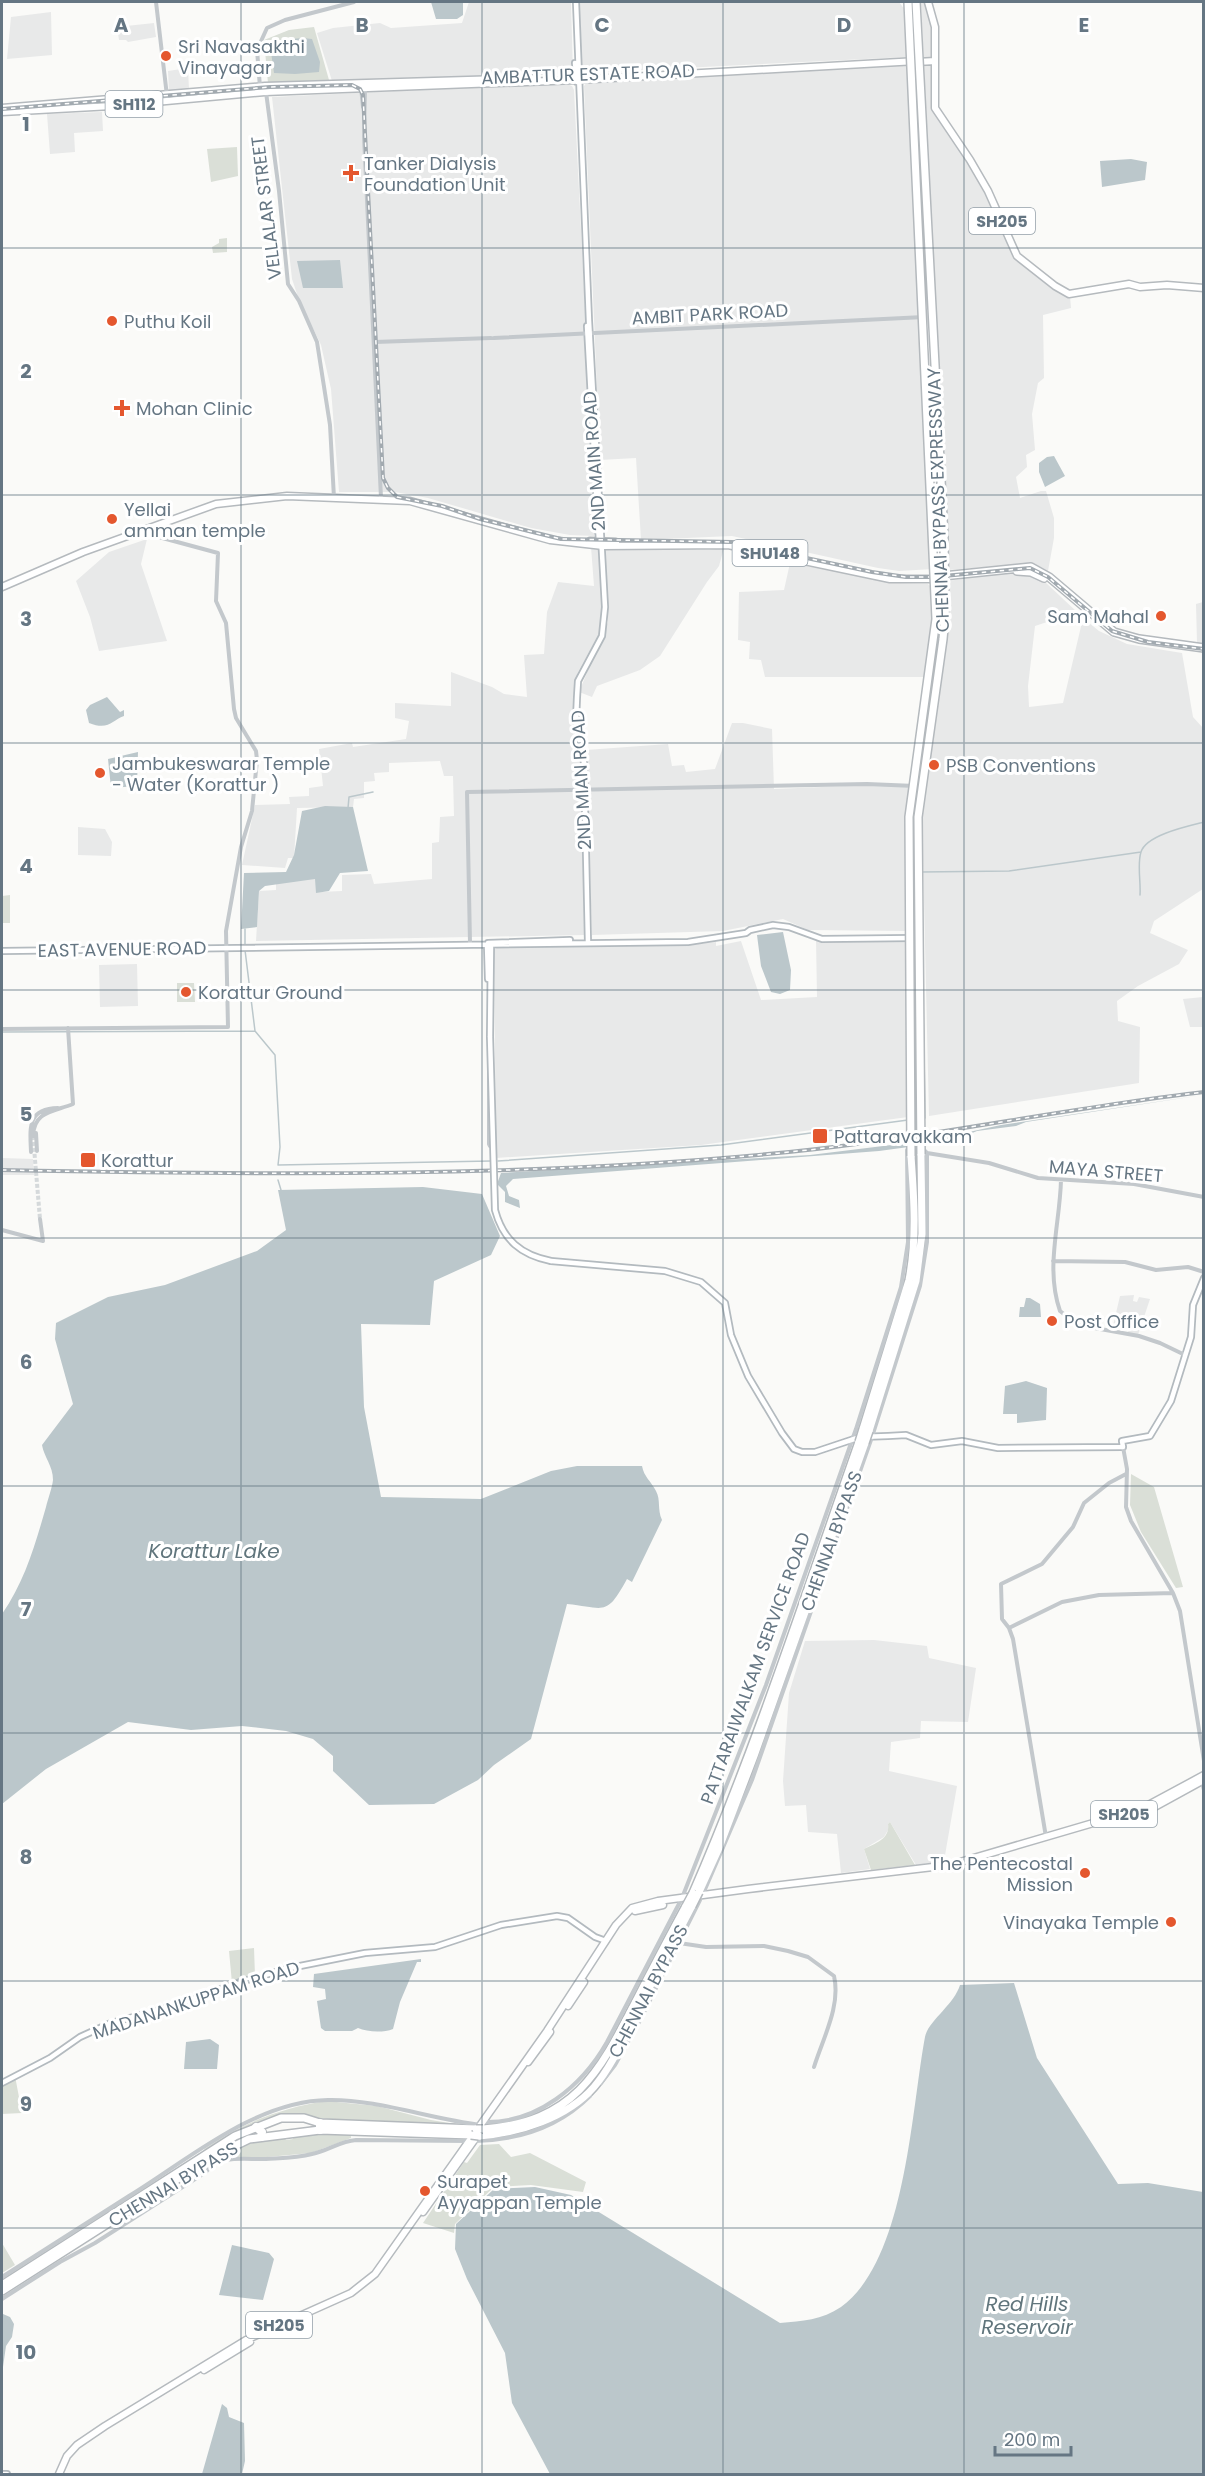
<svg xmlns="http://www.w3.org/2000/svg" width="1205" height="2476" viewBox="0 0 1205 2476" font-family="Poppins,sans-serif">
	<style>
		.built { fill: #e8e9e9 }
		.green { fill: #dadfd7 }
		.water { fill: #bbc7cb }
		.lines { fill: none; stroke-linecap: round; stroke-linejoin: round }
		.stream { stroke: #bbc7cb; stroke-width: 1.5 }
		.tertiary-tunnel { stroke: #d5d9db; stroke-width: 4; stroke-dasharray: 4 2; stroke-linecap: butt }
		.secondary-casing { stroke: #b3babf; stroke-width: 8 }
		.primary-casing { stroke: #b5babe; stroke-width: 9 }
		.trunk-casing { stroke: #b4b9bd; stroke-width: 10 }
		.motorway-casing { stroke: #b4b9bd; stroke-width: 10 }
		.tertiary { stroke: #c3c8cc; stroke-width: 4 }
		.secondary { stroke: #fff; stroke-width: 4.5 }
		.primary { stroke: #fff; stroke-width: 6 }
		.trunk { stroke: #fff; stroke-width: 7 }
		.motorway { stroke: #fff; stroke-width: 8 }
		.rail-casing { stroke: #a2aab0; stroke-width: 4 }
		.rail { stroke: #fff; stroke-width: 1.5; stroke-dasharray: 4.5; stroke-linecap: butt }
		.secondary-bridge-casing { stroke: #b3babf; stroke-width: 8; stroke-linecap: butt }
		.trunk-bridge-casing { stroke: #b4b9bd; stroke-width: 10; stroke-linecap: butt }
		.secondary-bridge { stroke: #fff; stroke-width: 4.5 }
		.trunk-bridge { stroke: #fff; stroke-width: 7 }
		.grid { fill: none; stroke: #657683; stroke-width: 1.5; stroke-opacity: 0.55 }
		.poi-dot { fill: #e4572e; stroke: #fff; stroke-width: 2 }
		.labels { text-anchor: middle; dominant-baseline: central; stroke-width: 6; stroke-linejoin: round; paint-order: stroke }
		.shield { fill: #fff; stroke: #939fa8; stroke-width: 1.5 }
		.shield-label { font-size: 16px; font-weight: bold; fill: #657683 }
		.poi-label { font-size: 18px; fill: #657683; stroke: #fff; text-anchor: start }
		.street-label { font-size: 18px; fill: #657683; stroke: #fff }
		.water-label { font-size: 20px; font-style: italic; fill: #60757c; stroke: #fff }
		.grid-label { font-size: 20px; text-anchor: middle; font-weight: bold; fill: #657683; stroke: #fff; stroke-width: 6; stroke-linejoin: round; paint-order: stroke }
	</style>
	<rect width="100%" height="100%" fill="#fafaf8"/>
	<path class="built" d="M469,2H571L573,74L332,81L317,33L333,28L380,23L391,28L462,23Z
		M577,2H899L905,10L907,57L581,73Z
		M921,2H928L933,31L932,96L934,110L965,155L986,191L1015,256L1070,296L1071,308L1043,315L1044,378L1038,383L1032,414L1035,450L1026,455L1027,467L1016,477L1020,498L1041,491H1046L1054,518V538L1048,571L1038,566L1025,564L948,570Z
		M51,12L52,55L7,59L11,17Z
		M154,23L156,37L128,42L126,40H119L117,27Z
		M907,65L933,569L899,571L878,568L732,536L641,540L636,458L600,460L584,86L587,82Z
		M188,68L189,90L169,92L168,71Z
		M564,83L572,86L574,90L596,531L594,536L570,535L531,528L428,498L395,492H339L331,389L321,345L298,297L292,279L272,97Z
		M102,112L103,131L74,133L75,152L50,154L47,114Z
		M1001,214L1032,215L1033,226L1007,230Z
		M147,539L141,564L167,641L99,651L90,617L76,581L109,552Z
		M591,547L598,548L602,553L604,605L600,632L578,672L574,687L575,724L581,757L583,786L584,935L256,941L259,891L276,890V879L320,878V892L342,891V875L371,874L374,884L432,879V843L439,842L440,817L454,816L453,776H444L440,761L389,763V772L374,773L375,781L364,782V798L354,799L353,807L297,808L294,858H288L285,868L242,865L255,805L290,804L289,797L309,796V788L323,786L319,749L352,743L353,747L406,739L409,721L395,718V703L451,706V672L492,687L504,694L527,697L524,655L544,654L547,612L558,582L594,586Z
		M608,547L709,550L724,548L719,566L707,582L660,656L640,670L597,686L592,697L579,692L608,622L605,549Z
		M790,563L900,583L928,584L931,587V642L926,677H765L761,660L749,659L750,642L738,640L739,592L784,590Z
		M1023,573L1043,580L1077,612L1035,626L1028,686L1029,707L1063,703L1083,618L1099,631L1127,644L1182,653L1193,717L1203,728V889L1154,921L1150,933L1188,950L1179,964L1138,986L1117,1001L1118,1021L1140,1027L1139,1083L929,1116L922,815L926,775L945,658L948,625V581L996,574Z
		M1203,602H1204L1203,644L1197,643L1196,604Z
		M732,723H743L772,729L774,789L870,785L909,787L907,824L908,931L808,930L783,919L723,931L592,935L586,750L668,744L672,766L684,765L686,772L715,769Z
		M78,827L105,829L112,842L111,856L78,855Z
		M816,939L908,942V1117L701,1145L496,1158L494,950L498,947L690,945L716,942V946L741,941L761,1000L817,997Z
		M137,964L138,1006L100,1007L99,965Z
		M1203,997V1027H1190L1183,999Z
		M2,1158L33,1159L34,1175H2Z
		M1134,1295L1133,1301L1137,1302L1139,1297L1150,1299L1138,1335L1128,1333L1130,1316L1119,1315L1117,1330H1112L1120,1296Z
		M874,1640L927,1646L929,1658L976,1668L968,1722L921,1721L920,1738L891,1742L889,1771L957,1786L944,1861L916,1865L890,1822L888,1824V1830L884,1837L864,1849L870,1869L841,1873L837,1834L808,1832L806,1805L785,1806L783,1781L789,1693L805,1641Z"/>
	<path class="green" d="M314,27L329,80L268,83L264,40L289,30Z
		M237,147L238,176L211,182L207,149Z
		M227,238V252L213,253L212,247L219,243V239Z
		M10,895V923H2V896Z
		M177,983H194L195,1002H177Z
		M1131,1474L1154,1487L1183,1587L1176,1588L1141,1532L1130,1505Z
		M890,1822L915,1865L871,1870L864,1849C876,1843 890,1839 888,1824Z
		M254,1948L255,1976L232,1983L229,1951Z
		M15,2076L22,2113L2,2114V2086Z
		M326,2101L377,2106L431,2120L473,2127L368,2123L292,2115L206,2152L204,2149C242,2123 281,2108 326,2101Z
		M351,2133V2138L311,2153L245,2159L223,2158L221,2156C242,2144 261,2140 285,2138L286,2140L293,2139L294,2136Z
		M499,2144L511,2157L530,2153L586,2182L583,2192L531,2185L494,2187L455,2224L454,2233L423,2223L464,2162L467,2163L480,2145Z
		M2,2243L15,2265L2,2273Z"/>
	<path class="water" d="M431,2H463V15L457,19H436Z
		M303,38L312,39L320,62L319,72L295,74L274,73L271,52L280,40Z
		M1131,159L1147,162L1145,180L1102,187L1100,161Z
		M340,260L343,288H303L297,261Z
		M1054,456L1065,476L1045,487L1039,472V463L1047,457Z
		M107,697L120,712L124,710V716C112,720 109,731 89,723L86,710L90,705Z
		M138,752L137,786L111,788L108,759Z
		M325,806L353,807L368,871L340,873L329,891L316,893L315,879L265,886L259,891L257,927L241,929L244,873L286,872L294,855L302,811Z
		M783,932L791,970L790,990L780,994L771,992L761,966L757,935Z
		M1203,1095L1026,1122L1016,1126L977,1131L953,1141L879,1151L513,1179L506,1186L509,1196L519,1200L520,1208L505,1202V1192L497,1184L501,1173L810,1155L932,1140L1001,1125Z
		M423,1187L482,1194L500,1236L491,1255L434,1281L430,1325L361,1324L364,1407L381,1497L481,1499L551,1471L577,1466H642C644,1477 651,1481 656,1491C661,1500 657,1509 662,1520L632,1582L627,1579C606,1617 606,1608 567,1604L531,1739L494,1765L478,1780L434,1804L369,1805L333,1771V1756L313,1739L286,1731L242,1726L191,1730L128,1722L46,1769L2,1804V1614C25,1581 35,1545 46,1507C48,1499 52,1488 53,1480C53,1466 44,1457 42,1445L73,1404L55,1339L56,1323L108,1297L165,1285L257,1251L286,1230L278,1190Z
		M1026,1298H1030L1040,1304L1041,1317H1019L1020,1307H1024Z
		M1026,1381L1047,1388L1046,1420L1017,1423V1414H1003L1005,1386Z
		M421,1959V1962H417L400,2002L393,2029C383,2033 367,2032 358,2028L352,2031H325L321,2028L317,2001L326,1999L325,1989L313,1987L314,1974Z
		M1014,1983L1037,2058L1118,2184L1148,2183L1203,2192V2474H550L512,2403L505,2353L467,2279L455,2249L456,2224L494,2189L535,2187L571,2195L780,2323C802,2321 822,2320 841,2307C906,2260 911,2111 925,2037C928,2021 954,2005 960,1985Z
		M210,2039L219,2045L217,2069H184L186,2042Z
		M232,2245L269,2253L274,2259L263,2300L219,2295Z
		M3,2314L10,2317L14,2324L12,2337L6,2346L2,2374Z
		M222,2404L227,2408L229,2417L244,2423L245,2461L242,2474H202Z"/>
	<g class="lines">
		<path class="stream" d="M348,808L349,797L373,792
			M921,872L1009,871L1141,852
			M1140,895C1141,882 1137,864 1141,852C1146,835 1188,826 1204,822
			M245,945V929
			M245,950L255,1031L275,1055L280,1147L278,1165L491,1161
			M923,1011L924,1048
			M2,1032L255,1031
			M922,1118H925L924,1052
			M498,1161L721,1145L908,1120
			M278,1180L281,1190"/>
		<path class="tertiary-tunnel" d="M33,1136L40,1219"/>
		<g class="secondary-casing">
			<path id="secondary" d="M576,2L589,321L605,607L602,636L578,681L577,697L576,721L584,763L588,943
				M575,63L577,82
				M587,326L599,542
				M488,943L570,940
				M487,945L488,979
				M2,951L688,942L746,933L750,930L773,925L789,927L822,939L912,938
				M490,1037L491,944
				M551,1261L665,1271L701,1282L725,1303L731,1335L748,1376L782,1433L794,1449L802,1452H815L860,1437L888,1436L906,1435L931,1445L962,1441L998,1448L1123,1447L1122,1441L1150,1436L1171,1401L1191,1337L1193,1305L1204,1278
				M2,2083L50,2058L80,2037L111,2023L177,2005L240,1982L290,1968L365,1953L435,1947L501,1925L557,1916L568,1918L595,1937L606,1941
				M2,2474H7"/>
		</g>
		<g class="primary-casing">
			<path id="primary" d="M928,2L935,27V108L970,160L988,191L1017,256L1055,286L1069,294L1129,284L1140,287L1167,285L1204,288
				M917,62L935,61
				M915,85L938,599
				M2,108L265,86L531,78
				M2,112L112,106L265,92L576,80L917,61
				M590,541L616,542
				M2,587L83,552L216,504L287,496L410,501L550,540L603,546L728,545L890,579H938
				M917,806L935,670
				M912,953L914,952L913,806
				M1129,1817L1149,1810L1204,1780
				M635,1911L663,1905
				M568,2006L584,1982
				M528,2062L550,2032
				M423,2212L480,2132
				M204,2370L250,2342
				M59,2474L67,2456L77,2445L105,2426L246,2340L351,2293L375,2274L547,2031L616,1925L632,1908L658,1901L748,1889L950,1865L1141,1809L1204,1775"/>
		</g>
		<g class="trunk-casing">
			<path id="trunk" d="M1017,571L1031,572L1044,578
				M943,576L1031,567L1049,577L1114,632L1139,639L1204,648
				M914,1032V952
				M863,1429L909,1280C917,1239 914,1198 911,1156
				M869,1431L916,1281L922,1234L921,1154
				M699,1892L719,1848L754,1756L865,1443
				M693,1893C757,1746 806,1592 859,1442
				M483,2129C575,2122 599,2073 637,1999C653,1968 669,1937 686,1906
				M479,2136C519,2133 567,2118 594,2087C613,2065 624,2037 637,2012C655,1976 674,1941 692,1906
				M2,2285L235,2136L281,2118H304L320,2123L476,2129
				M2,2291L212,2157L249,2139L320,2130L471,2135"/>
		</g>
		<g class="motorway-casing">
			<path id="motorway" d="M256,2127L262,2132L261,2137
				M320,2130V2123"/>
		</g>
		<path class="tertiary" d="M156,2L167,96
			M260,87L257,50L267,28L285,20L354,2
			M361,87L363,107
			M365,88L364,136L381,498
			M266,92L279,191L288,284L299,301L317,342L330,425L334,498
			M494,338L924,317
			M375,342L491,338
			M470,943L467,792L867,784L915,786
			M2,1029L228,1027L226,931L241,847L252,811L257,760L256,751L236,718L234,709L226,623L216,601L218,553L155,536L148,529
			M489,1065V1144L490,1146L494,1145
			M36,1133L37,1151
			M33,1136C34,1111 53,1112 73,1104L68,1028
			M31,1152C30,1127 27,1109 58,1108
			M1061,1180C1060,1224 1045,1268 1060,1311L1078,1325L1139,1336L1160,1343L1185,1355
			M2,1230L43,1241L40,1219
			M1053,1261L1125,1262L1156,1270L1188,1267L1204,1272
			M1123,1447L1127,1469L1126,1507L1131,1521L1173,1593L1180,1611L1204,1761
			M1009,1628L1002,1619L1001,1584L1042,1564L1073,1527L1084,1503L1109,1483L1126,1474
			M1202,1781L1204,1790
			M1046,1837L1013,1639L1009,1628L1062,1602L1099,1595L1173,1593
			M703,1894L752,1780L872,1437L920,1286L927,1242V1153
			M679,1943L706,1947L764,1946L788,1951L808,1957L834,1976C841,2006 823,2038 814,2067
			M601,2083L615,2065L637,2026L700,1900
			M483,2122C537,2124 582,2086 607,2042L682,1898L766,1685L856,1429L901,1287L908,1242L907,1150H924L927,1153L989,1163L1038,1178L1134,1184L1204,1197
			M475,2141C519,2140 559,2127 590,2096
			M2,2277C44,2250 86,2223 129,2196C188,2160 255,2101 328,2100C377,2099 430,2119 481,2125
			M2,2299L60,2262L95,2243L206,2172C218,2154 247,2160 266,2159C282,2158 297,2158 312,2154C328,2151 340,2141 356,2140L468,2141"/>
		<use href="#secondary" class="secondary"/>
		<use href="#primary" class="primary"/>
		<use href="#trunk" class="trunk"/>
		<use href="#motorway" class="motorway"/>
		<g class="rail-casing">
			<path id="rail" d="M2,109L270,87L352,85L360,89L363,95L383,478L388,488L397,497L442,506L480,519L561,539L732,542L872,572L906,577H933L1030,568L1048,577L1112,631L1148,642L1204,649
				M2,1170C264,1175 528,1178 789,1152C928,1138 1065,1108 1204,1092"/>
		</g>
		<use href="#rail" class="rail"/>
		<g class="secondary-bridge-casing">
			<path id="secondary-bridge" d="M490,1037L495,1210C503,1240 521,1255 551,1261"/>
		</g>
		<g class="trunk-bridge-casing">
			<path id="trunk-bridge" d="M908,2L936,619L909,817L911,1156
				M916,2L944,537L945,617L943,639L918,817L921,1154
				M859,1442L863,1429
				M865,1443L869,1431
				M686,1906L693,1893
				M692,1906L699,1892
				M476,2129H483
				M471,2135L479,2136"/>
		</g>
		<use href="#secondary-bridge" class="secondary-bridge"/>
		<use href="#trunk-bridge" class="trunk-bridge"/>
	</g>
	<path class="grid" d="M241,2V2474M482,2V2474M723,2V2474M964,2V2474M2,248H1204M2,495H1204M2,743H1204M2,990H1204M2,1238H1204M2,1486H1204M2,1733H1204M2,1981H1204M2,2228H1204"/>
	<g class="poi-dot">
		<circle cx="166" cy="56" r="6"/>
		<path d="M348 164h6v6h6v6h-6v6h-6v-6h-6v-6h6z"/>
		<circle cx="112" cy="321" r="6"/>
		<path d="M119 399h6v6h6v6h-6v6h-6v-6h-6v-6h6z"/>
		<circle cx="112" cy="519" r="6"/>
		<circle cx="1161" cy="616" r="6"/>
		<circle cx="934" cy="765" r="6"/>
		<circle cx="100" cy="773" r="6"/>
		<circle cx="186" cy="992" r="6"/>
		<rect x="812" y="1128" width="16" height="16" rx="3"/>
		<rect x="80" y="1152" width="16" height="16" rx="3"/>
		<circle cx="1052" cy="1321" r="6"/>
		<circle cx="1085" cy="1873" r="6"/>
		<circle cx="1171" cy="1922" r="6"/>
		<circle cx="425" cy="2191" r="6"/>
	</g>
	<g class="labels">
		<g class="shield">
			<rect x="105.5" y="91" width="57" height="26" rx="4.5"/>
			<rect x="969" y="208" width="66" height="26" rx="4.5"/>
			<rect x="732.5" y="540" width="75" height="26" rx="4.5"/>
			<rect x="1091" y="1801" width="66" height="26" rx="4.5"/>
			<rect x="246" y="2312" width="66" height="26" rx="4.5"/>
		</g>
		<g class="shield-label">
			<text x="134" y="104">SH112</text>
			<text x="1002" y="221">SH205</text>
			<text x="770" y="553">SHU148</text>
			<text x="1124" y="1814">SH205</text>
			<text x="279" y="2325">SH205</text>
		</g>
		<g class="poi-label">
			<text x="178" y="46">Sri Navasakthi<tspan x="178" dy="21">Vinayagar</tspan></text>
			<text x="364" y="163">Tanker Dialysis<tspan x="364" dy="21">Foundation Unit</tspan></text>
			<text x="124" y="321">Puthu Koil</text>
			<text x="136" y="408">Mohan Clinic</text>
			<text x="124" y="509">Yellai<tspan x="124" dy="21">amman temple</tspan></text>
			<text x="1149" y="616" text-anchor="end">Sam Mahal</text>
			<text x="112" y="763">Jambukeswarar Temple<tspan x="112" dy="21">- Water (Korattur )</tspan></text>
			<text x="946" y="765">PSB Conventions</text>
			<text x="198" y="992">Korattur Ground</text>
			<text x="834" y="1136">Pattaravakkam</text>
			<text x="101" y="1160">Korattur</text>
			<text x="1064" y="1321">Post Office</text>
			<text x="1073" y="1863" text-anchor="end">The Pentecostal<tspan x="1073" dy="21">Mission</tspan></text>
			<text x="1159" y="1922" text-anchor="end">Vinayaka Temple</text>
			<text x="437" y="2181">Surapet<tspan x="437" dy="21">Ayyappan Temple</tspan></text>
		</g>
		<g class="street-label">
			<text transform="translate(588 74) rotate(-2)">AMBATTUR ESTATE ROAD</text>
			<text transform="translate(266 208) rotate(-97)">VELLALAR STREET</text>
			<text transform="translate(710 314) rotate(-3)">AMBIT PARK ROAD</text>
			<text transform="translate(594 461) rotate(-94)">2ND MAIN ROAD</text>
			<text transform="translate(938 500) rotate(-92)">CHENNAI BYPASS EXPRESSWAY</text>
			<text transform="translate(581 780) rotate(-93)">2ND MIAN ROAD</text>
			<text transform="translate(122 949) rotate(-1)">EAST AVENUE ROAD</text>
			<text transform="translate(1106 1171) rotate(5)">MAYA STREET</text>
			<text transform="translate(831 1541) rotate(-70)">CHENNAI BYPASS</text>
			<text transform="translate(755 1668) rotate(-70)">PATTARAIWALKAM SERVICE ROAD</text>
			<text transform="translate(648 1991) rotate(-62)">CHENNAI BYPASS</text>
			<text transform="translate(196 2000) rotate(-18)">MADANANKUPPAM ROAD</text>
			<text transform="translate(173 2184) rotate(-31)">CHENNAI BYPASS</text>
		</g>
		<g class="water-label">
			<text x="214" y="1551">Korattur Lake</text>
			<text x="1027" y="2304">Red Hills<tspan x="1027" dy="23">Reservoir</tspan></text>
		</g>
	</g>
	<g class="grid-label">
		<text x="121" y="32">A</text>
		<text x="362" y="32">B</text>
		<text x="602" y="32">C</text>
		<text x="844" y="32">D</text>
		<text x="1084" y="32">E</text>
		<text x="26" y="131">1</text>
		<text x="26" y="378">2</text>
		<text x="26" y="626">3</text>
		<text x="26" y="873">4</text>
		<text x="26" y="1121">5</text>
		<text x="26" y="1369">6</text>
		<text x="26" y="1616">7</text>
		<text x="26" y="1864">8</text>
		<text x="26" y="2111">9</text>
		<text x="26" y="2359">10</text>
	</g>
	<rect width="1205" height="2476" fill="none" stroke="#657683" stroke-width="6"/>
	<path d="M995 2446v9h76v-9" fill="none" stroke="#657683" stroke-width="3"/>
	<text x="1004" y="2446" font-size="18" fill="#657683" stroke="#ffffff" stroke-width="4.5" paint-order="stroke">200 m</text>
</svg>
